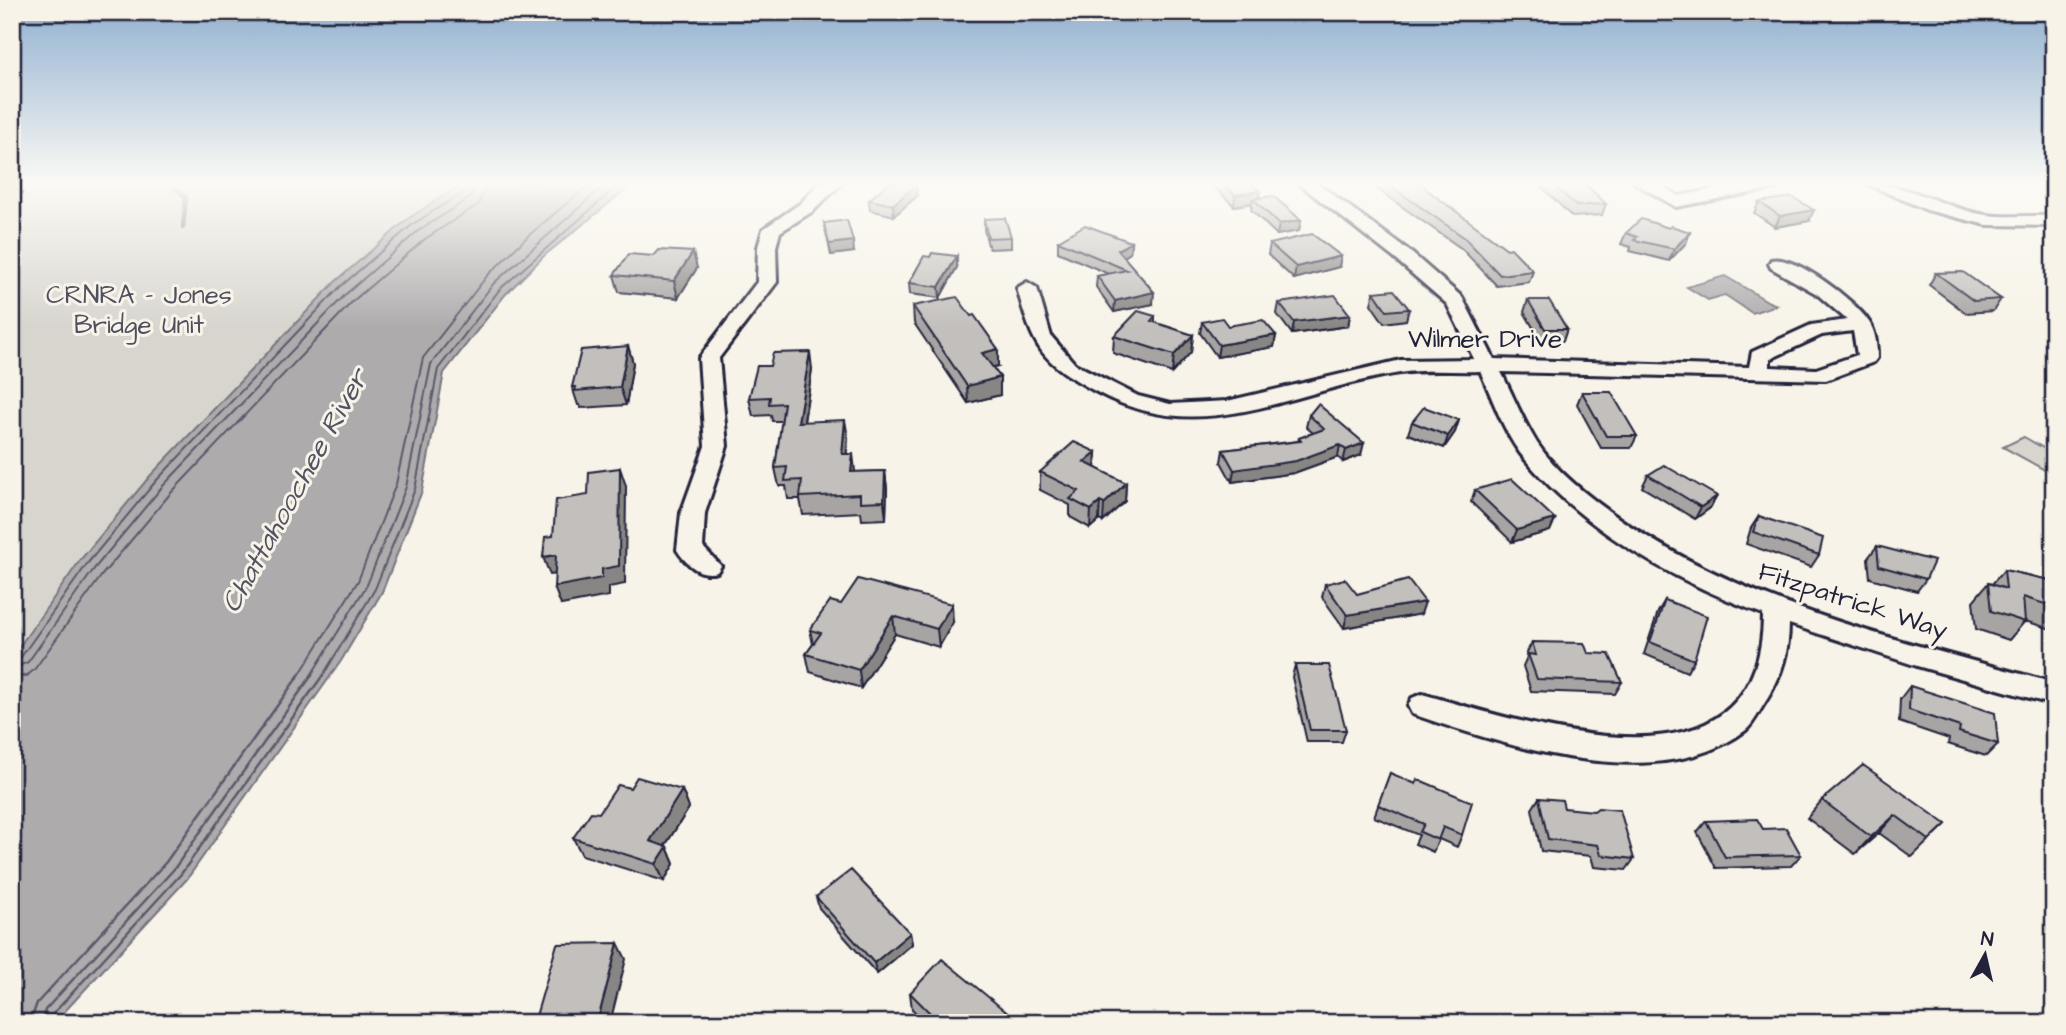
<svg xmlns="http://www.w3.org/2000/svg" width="2066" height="1035" viewBox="0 0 2066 1035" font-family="'Architects Daughter',sans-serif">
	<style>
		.green { fill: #d8d5cf; stroke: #7d7c85; stroke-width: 2 }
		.water { fill: #aeabad; stroke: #76747f; stroke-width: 2 }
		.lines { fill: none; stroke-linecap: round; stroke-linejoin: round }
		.shore-far1 { stroke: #5a5969; stroke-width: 2 }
		.shore { stroke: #5a5969; stroke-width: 2.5 }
		.stream { stroke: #76747f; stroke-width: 4.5 }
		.minor-casing { stroke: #22223b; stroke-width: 6 }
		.minor { fill: #f7f3e8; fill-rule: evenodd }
		.wall { fill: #a7a4a3; stroke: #22223b; stroke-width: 2 }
		.shaded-wall { fill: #888684; stroke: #22223b; stroke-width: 2 }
		.building { fill: #c2bfbd; stroke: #22223b; stroke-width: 2 }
		.labels { text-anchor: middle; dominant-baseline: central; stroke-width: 6; stroke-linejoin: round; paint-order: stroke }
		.park-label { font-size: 26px; fill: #504f60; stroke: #f7f3e8 }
		.street-label { font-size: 26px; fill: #22223b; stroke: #f7f3e8 }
		.water-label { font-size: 28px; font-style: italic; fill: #535263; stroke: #f7f3e8 }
	</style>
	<rect width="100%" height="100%" fill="#f7f3e8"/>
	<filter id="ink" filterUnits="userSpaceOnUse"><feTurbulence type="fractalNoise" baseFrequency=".0143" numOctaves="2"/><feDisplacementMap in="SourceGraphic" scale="14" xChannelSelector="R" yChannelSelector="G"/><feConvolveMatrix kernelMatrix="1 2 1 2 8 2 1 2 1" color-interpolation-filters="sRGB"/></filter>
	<g filter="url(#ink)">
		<path class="green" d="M12,183H465L432,202L298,324L12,690Z
			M2024,437L2054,454V475L2003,447Z"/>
		<path class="water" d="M464,183H634L545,255L505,295L444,373L422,491L382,592L341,661L187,879L54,1023H12V657L81,559L150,476L335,282L409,218Z
			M1725,276L1769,302L1777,305L1752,313L1725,295L1708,300L1687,287Z"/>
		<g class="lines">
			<path class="shore-far1" d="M12,660L21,657L87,564L156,481L340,287L413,224L464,192L467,183
				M12,669L28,662L94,569L162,487L346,294L418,231L470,198L476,183
				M25,677L34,670L102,575L170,494L353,301L425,239L479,204L486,183
				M298,677L358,581L396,484L423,358L487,276L528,236L591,183
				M310,677L367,585L406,487L431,364L494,283L607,183
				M322,677L375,589L415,489L438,369L500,289L621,183"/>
			<path class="shore" d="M12,679L28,675
				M30,1023L37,1003L166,862L299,675
				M41,1023L45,1010L174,869L312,675
				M50,1023L52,1015L181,874L323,675"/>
			<path class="stream" d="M168,183L186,197L183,227"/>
			<g class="minor-casing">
				<path id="minor" d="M819,183H842L813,211L780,232L776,247L777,282L719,358L727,446L705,513L703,547L721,566L717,572C700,577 686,564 677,550L681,513L705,446L699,358L757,282L758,247L763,229L801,203Z
					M1298,183H1317L1408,250L1462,297L1494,359L1749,367L1752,352L1811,325L1847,320L1817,294L1771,268L1769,264L1771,260C1795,254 1857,302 1869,322C1876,332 1877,346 1877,358L1874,362L1826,380L1501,372C1513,395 1523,421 1537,443C1555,470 1584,493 1610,512C1739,605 1903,641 2054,683V705L1917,666L1789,624C1789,654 1780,680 1764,704C1759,712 1753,724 1746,730C1658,797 1506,746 1412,714L1408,706L1412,698L1422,694C1531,724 1763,806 1763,614C1672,580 1582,530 1520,453C1503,430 1492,397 1480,371C1454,372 1425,369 1400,373C1292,389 1205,450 1097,392C1040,361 1034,349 1017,288L1027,282L1037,288L1051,336L1075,364L1138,396L1170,404L1227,401L1401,360L1474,359L1447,304L1394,258ZM1853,331L1857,355L1816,369L1770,367V359L1822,335Z
					M1635,183H1656L1679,196L1748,183H1783L1775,188L1676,207Z
					M1865,183C1908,183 1945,209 1987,215C2009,218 2032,215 2054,216V226L1987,225L1927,210Z"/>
			</g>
			<use href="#minor" class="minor"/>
		</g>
		<path class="wall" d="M1210,183H1251L1260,191L1259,198L1301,220L1299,231L1277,235L1251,210L1252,203L1234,206Z
			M1377,183H1422L1427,190L1533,271L1529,282L1497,286L1462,249L1377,189L1378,184Z
			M1538,183H1584L1606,204L1602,215L1572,217Z
			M917,196L894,216L870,210L869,200Z
			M1759,202L1809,221L1775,227L1754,213Z
			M984,219L1011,237V248L989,249L984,230Z
			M824,223L854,252L831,255Z
			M1669,228L1690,232L1686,243L1669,261L1630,251L1631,247L1621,244L1626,233Z
			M1058,241L1131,242L1130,253L1124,257L1153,304L1114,312L1096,287L1097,276L1109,274L1058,252Z
			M1270,244L1339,267L1294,279L1268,255Z
			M654,256L697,268L678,298L619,292L614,275Z
			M957,267L940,298L910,294L909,283Z
			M1936,273L2001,299L1993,311L1966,313L1929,285Z
			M1374,292L1409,309L1406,320L1384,323L1371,304Z
			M1528,300L1567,329L1563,341H1541L1524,312Z
			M1279,303L1350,315L1348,326L1292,334L1277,314Z
			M913,306L998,366L992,367L1000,395L968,403L914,323Z
			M1155,316V323L1193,335L1191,352L1172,373L1113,353L1114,336Z
			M1202,322L1276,335L1274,347L1217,357L1200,333Z
			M628,346L633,363L626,405L581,408L580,405H578L572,387Z
			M812,369L804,422L848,438L846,454L855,472L885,471L887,489L886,519L862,520L861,512L803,515L800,499H788L786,486H779L775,468L782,421H772L771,415L753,416L749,398Z
			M1582,392L1637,436L1631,448H1601L1577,404Z
			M1309,415L1361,455L1343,462L1338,457L1294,473L1232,482L1221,462L1223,450L1298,441L1299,438L1313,433L1306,427Z
			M1459,420L1455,432L1444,448L1408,434L1412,422Z
			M1096,452L1095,468L1126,483L1125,501L1103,522L1099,520L1090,528L1070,517V505L1040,490V472Z
			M1648,475L1717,496L1710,508L1695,519L1642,487Z
			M1475,490L1555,519L1550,531L1512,542L1471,502Z
			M1759,516L1819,555L1811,567L1746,544L1751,528Z
			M1877,546L1926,579L1917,591L1870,578L1868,558Z
			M2004,570L2054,581V630L2025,621L2009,640L1976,629L1973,601L1988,583L1992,584Z
			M1325,584L1421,614L1344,628L1322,597Z
			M1665,600L1694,660L1687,672L1644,654L1658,612Z
			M841,604L953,622L939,647L895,634L861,688L810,672L806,654L813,644L810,630Z
			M1532,642L1588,653L1622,682L1615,694L1531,691L1523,666L1527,657L1526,654Z
			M1295,665L1346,730L1342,742H1307L1292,677Z
			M1910,686L1998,744L1986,756L1948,744L1949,739L1899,722L1900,699Z
			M1390,773L1462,835L1457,847L1439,839L1433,852L1415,844L1419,835L1374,817Z
			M630,788L682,790L689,808L665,846L667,847L674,864L664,881L582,855L573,838L599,813Z
			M1539,798L1564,808L1634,859L1626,870L1594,867L1591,856L1541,851L1532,809Z
			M1822,800L1946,824L1912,857L1879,833L1855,854L1807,818Z
			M1706,821L1763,829L1801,855L1791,866L1716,868L1697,832Z
			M816,897L910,933L912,944L877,974L819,908Z
			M910,993L1015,1019V1023H926L912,1009Z"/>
		<path class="shaded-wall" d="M916,185L917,196L894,216L893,205Z
			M1260,191L1259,201L1253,199L1252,203L1234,206L1235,195Z
			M1814,210L1809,221L1775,227L1780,216Z
			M1301,220L1299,231L1277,235L1279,224Z
			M1690,232L1686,243L1669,261L1674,249Z
			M853,241L854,252L831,255L829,244Z
			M1131,242L1130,253L1118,261V250Z
			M693,252L697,268L678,298L674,281Z
			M957,256V267L940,298L939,287Z
			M1341,256L1339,267L1294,279L1296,267Z
			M1154,292L1153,304L1114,312L1115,301Z
			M1350,315L1348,326L1292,334L1294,322Z
			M1193,335L1191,352L1172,373L1174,355Z
			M1276,335L1274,347L1217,357L1219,345Z
			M628,346L633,363L626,405L620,387Z
			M998,349V366L982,370V353Z
			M810,352L812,369L801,440L798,422Z
			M1000,377V395L968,403L967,386Z
			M845,420L848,438L845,472L842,454Z
			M1459,420L1455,432L1444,448L1448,436Z
			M1364,443L1361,455L1343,462L1346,450Z
			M1340,445L1338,457L1294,473L1232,482L1234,470Z
			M1096,452L1095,470L1084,462Z
			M853,454L855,471L854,490L851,472Z
			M620,468L626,486L625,584L609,587V596L561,605L554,587Z
			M885,471L887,489L886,519L884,501Z
			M1126,483L1125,501L1103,522L1104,504Z
			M1717,496L1710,508L1695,519L1701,507Z
			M1100,502L1099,520L1090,528L1091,510Z
			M1555,519L1550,531L1512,542L1517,530Z
			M556,555L563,573L550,575L543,557Z
			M1425,602L1421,614L1344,628L1347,615Z
			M952,604L953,622L939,647L937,629Z
			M893,616L895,634L861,688L859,670Z
			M682,790L689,808L657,858L650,841Z
			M1895,815L1879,833L1855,854L1871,837Z
			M667,847L674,864L664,881L656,864Z
			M910,933L912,944L877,974L874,963Z
			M618,943L626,959L610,1023H597Z"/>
		<path class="building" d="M888,183H906L916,185L893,205L869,200Z
			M1222,183H1251L1260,191L1235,195Z
			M1386,183H1422L1427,190L1507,249L1511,248L1533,271L1500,275L1465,238Z
			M1552,183H1584L1606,204L1576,206Z
			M1273,196L1301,220L1279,224L1253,199Z
			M1792,197L1814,210L1780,216L1759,202Z
			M1005,218L1011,237L988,238L984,219Z
			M1641,219L1669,228L1671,226L1690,232L1674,249L1634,240L1637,237L1626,233Z
			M847,220L853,241L829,244L824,223Z
			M1085,225L1131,242L1118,250L1154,292L1115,301L1097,276L1127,270L1058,241Z
			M1312,234L1341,256L1296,267L1270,244Z
			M659,250L693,252L674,281L614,275L629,254L654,256Z
			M932,253L957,256L939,287L909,283L924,256L930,257Z
			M1963,272L2001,299L1974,301L1936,273Z
			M1394,290L1409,309L1387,311L1374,292Z
			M1335,295L1350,315L1294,322L1279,303Z
			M957,297L971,316L974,315L998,349L982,353L1000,377L967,386L913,306Z
			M1528,300H1549L1567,329H1545Z
			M1138,311L1155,316L1151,321L1193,335L1174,355L1114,336Z
			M1222,318L1228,326L1263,320L1276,335L1219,345L1202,322Z
			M628,346L620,387L575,391L576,387H572L581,350Z
			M810,352L798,422L845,420L842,454H853L851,472L885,471L884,501L860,502V494L800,497L802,480L785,481L787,467L775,468L784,403L769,404L770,397L749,398L757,366H770L773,353Z
			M1582,392H1611L1637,436H1606Z
			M1318,404L1364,443L1346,450L1340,445L1296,461L1234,470L1223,450L1301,441L1299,438L1324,429L1309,415Z
			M1424,407L1459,420L1448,436L1412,422Z
			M1074,442L1096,452L1084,462L1126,483L1104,504L1100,502L1091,510L1070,499L1079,491L1040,472Z
			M1664,465L1717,496L1701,507L1648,475Z
			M620,468L619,566L602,569V578L554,587L556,555L543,557L545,537L553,536L556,500L588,495L589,472Z
			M1512,479L1555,519L1517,530L1475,490Z
			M1759,516L1823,538L1819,555L1753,532Z
			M1877,546L1934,561L1926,579L1879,566Z
			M2004,570L2054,581V607L2023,597L2025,622L1991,611L1988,583L2006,589Z
			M858,579L952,604L937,629L893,616L859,670L806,654L821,633L810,630L830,601L841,604Z
			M1345,579L1357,594L1408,580L1425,602L1347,615L1325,584Z
			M1665,600L1707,616L1694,660L1650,642Z
			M1532,642L1584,643L1588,653L1609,654L1622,682L1537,679L1528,654L1536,655Z
			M1295,665H1329L1346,730H1310Z
			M1910,686L1995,713L1998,744L1959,732L1960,727L1909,710Z
			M1863,765L1946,824L1929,840L1895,815L1871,837L1822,800Z
			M1390,773L1416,784L1417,779L1472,802L1462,835L1443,827L1438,840L1420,832L1424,824L1378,805Z
			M637,777L682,790L650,841L667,847L656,864L573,838L591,812L599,813L618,785L630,788Z
			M1539,798L1562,800L1564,808L1594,811L1598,808L1620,810L1634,859L1601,855L1598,845L1548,839Z
			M1757,819L1763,829L1786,828L1801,855L1725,857L1706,821Z
			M851,870L910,933L874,963L816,897Z
			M618,943L597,1023H534L557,944Z
			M942,959L1015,1019L1011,1023H940L910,993Z"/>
	</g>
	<linearGradient id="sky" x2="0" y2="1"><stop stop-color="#91b0d0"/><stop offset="0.56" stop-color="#fbfaf5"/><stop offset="1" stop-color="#fbfaf5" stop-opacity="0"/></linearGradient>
	<rect width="2066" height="328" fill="url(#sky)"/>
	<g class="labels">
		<g class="park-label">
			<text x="139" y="295">CRNRA - Jones<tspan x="139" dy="30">Bridge Unit</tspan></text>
		</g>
		<g class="street-label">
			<text x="1485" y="339">Wilmer Drive</text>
			<text transform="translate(1853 601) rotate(18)">Fitzpatrick Way</text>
		</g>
		<g class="water-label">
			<text transform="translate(295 491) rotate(-61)">Chattahoochee River</text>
		</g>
	</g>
	<rect width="2066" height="1035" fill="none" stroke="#f7f3e8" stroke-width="42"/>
	<rect x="21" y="21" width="2024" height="993" fill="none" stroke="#22223b" stroke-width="2.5" filter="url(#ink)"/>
	<g transform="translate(1985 955) rotate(8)" stroke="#f7f3e8" stroke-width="5" paint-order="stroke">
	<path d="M0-5L12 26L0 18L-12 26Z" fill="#22223b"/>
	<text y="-10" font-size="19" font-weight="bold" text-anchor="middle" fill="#22223b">N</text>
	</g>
</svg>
